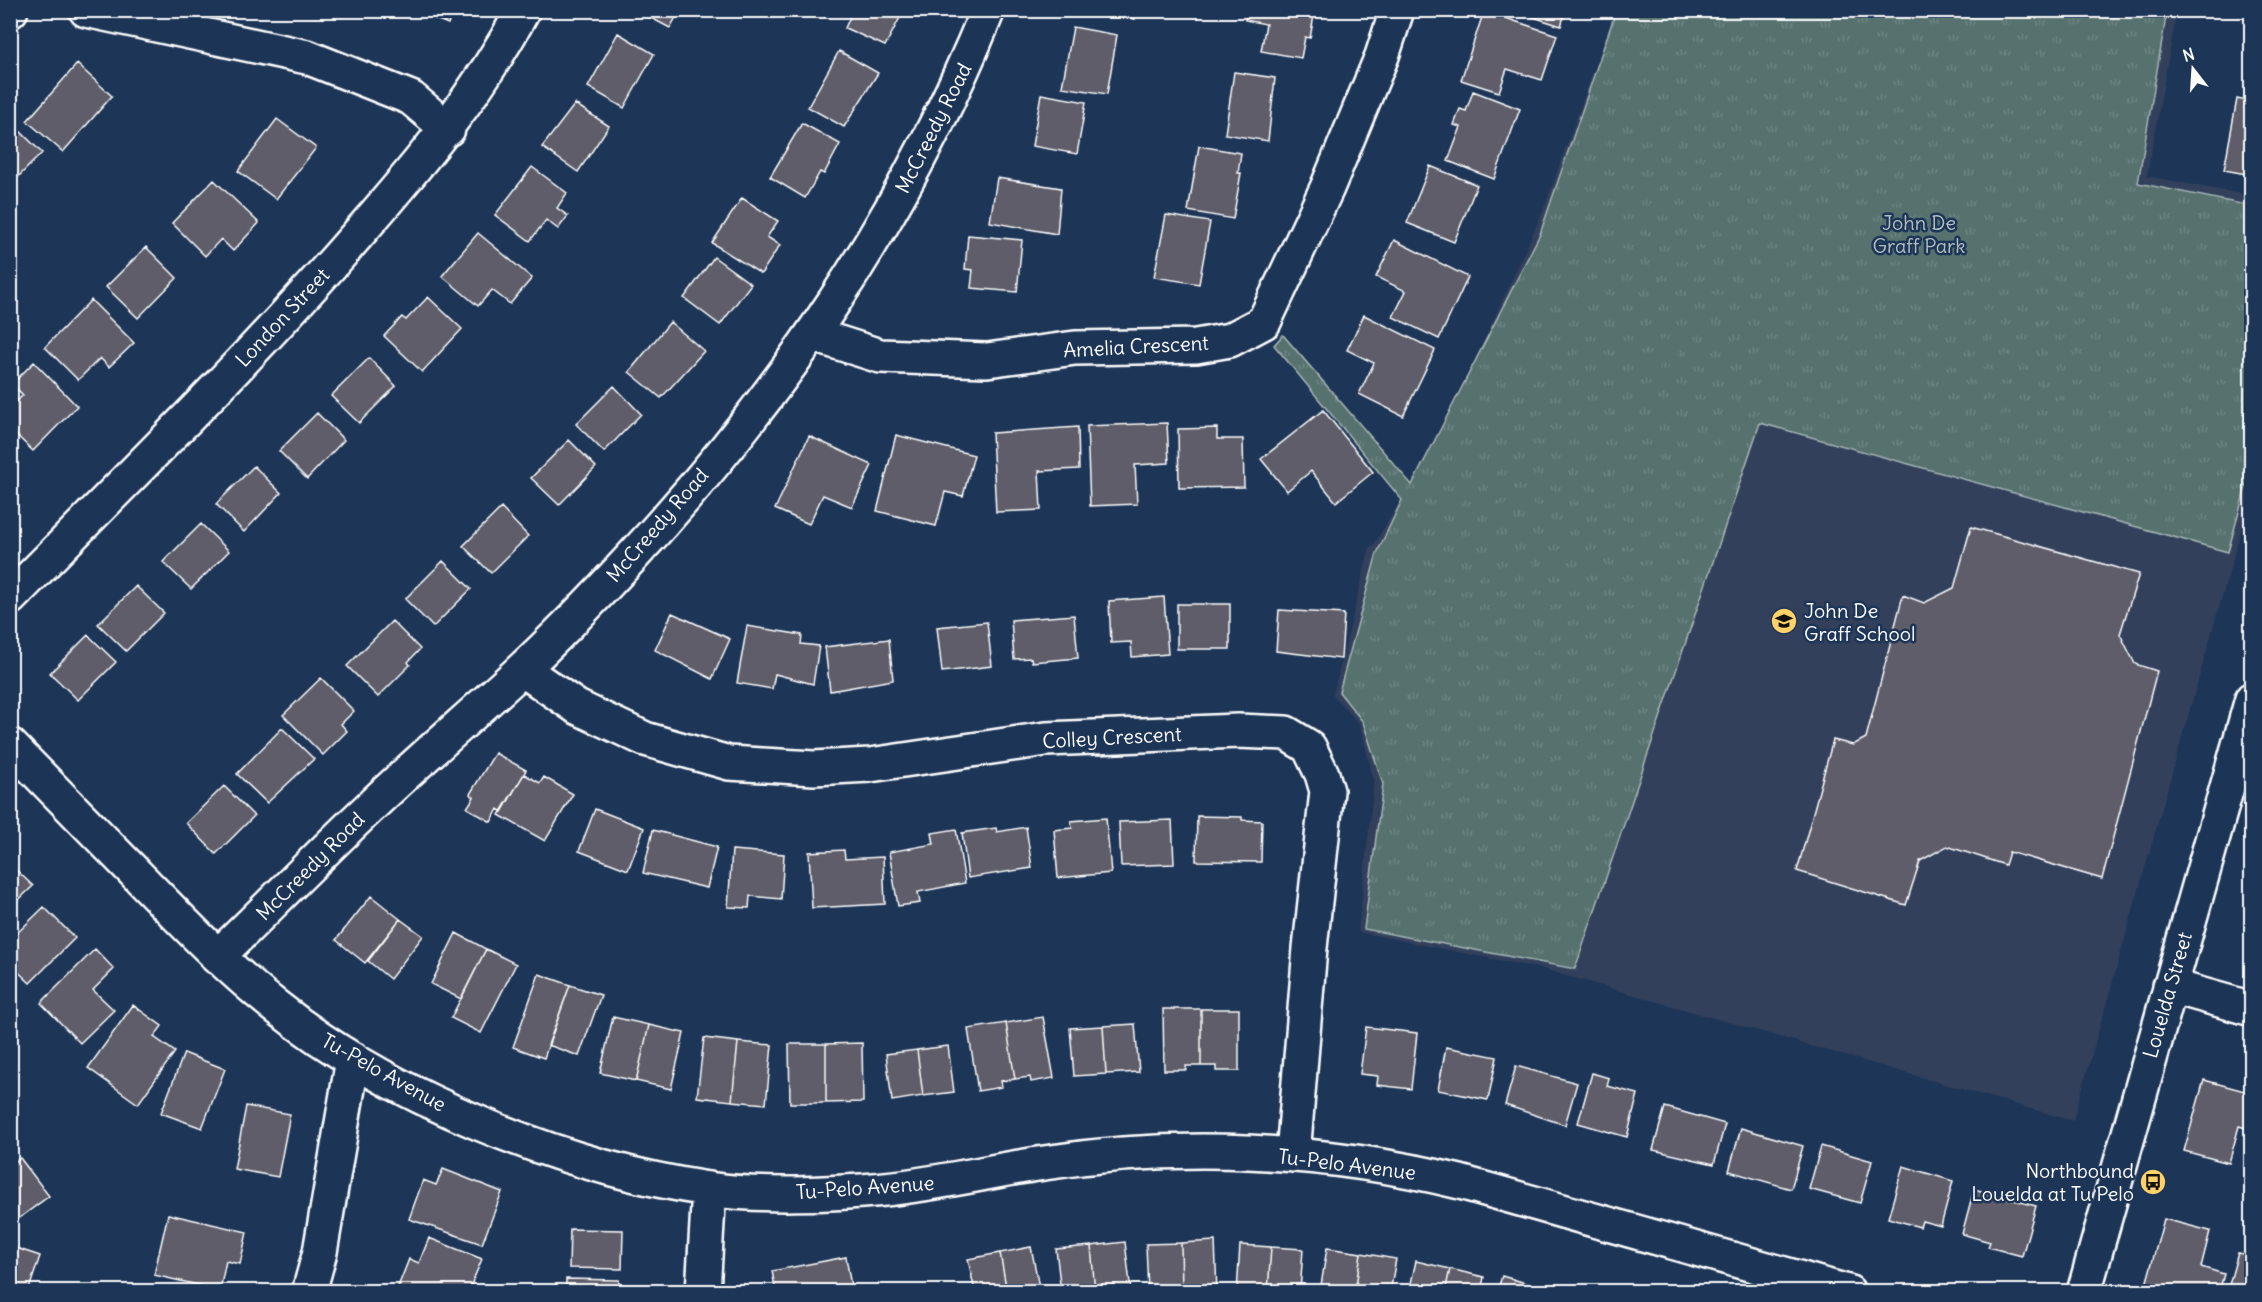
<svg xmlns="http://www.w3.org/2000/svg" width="2262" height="1302" viewBox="0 0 2262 1302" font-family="Delius,sans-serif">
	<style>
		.built { fill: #30415c }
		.park { fill: url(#park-tufts); stroke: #aab8b6; stroke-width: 1.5 }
		.building { fill: #5e5d69; stroke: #fff; stroke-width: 1.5 }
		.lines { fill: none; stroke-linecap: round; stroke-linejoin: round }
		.minor-casing { stroke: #fff; stroke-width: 38 }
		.minor { stroke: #1d3557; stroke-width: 33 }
		.labels { text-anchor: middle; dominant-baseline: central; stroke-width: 5; stroke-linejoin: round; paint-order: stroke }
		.street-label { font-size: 20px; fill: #fff; stroke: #1d3557 }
		.park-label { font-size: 20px; fill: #b3bfbe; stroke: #1d3557 }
		.poi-label { font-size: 20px; fill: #fff; stroke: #1d3557; text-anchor: start }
	</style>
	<defs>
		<pattern id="park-tufts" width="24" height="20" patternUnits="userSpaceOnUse" patternTransform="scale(1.5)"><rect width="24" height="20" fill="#56716e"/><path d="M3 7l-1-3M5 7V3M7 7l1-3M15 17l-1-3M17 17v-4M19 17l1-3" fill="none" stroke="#6f8684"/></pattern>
	</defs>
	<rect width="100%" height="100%" fill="#1d3557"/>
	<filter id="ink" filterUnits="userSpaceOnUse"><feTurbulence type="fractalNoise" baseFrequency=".0167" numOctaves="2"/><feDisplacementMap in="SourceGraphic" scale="12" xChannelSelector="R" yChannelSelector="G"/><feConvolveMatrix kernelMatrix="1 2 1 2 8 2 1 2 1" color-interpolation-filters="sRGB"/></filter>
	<g filter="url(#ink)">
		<path class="built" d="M1615,11H2177L2147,176L2251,196V495L2073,1121L1543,969L1358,932L1374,781L1360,725L1333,695L1370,546H1373L1411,483L1473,365L1543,211Z"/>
		<path class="park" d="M1616,11H2167L2138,183L2251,206V468L2228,552L1760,423L1575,969L1364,929L1383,784L1363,722L1339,692L1377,553L1402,500L1274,345L1283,335L1412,485L1540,234Z"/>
		<path class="building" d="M413,10H453L448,24Z
			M636,10H680L670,28Z
			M853,10H904L885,46L845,28Z
			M1092,10H1137L1135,19Z
			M1247,10H1315L1310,38L1305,37L1301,58L1261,51L1266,24L1245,20Z
			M1512,10H1566L1561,26Z
			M2249,10H2252V35L2245,34Z
			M1484,11L1557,35L1542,80L1507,69L1499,92L1461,80Z
			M1073,27L1117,35L1107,94L1062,87Z
			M618,33L654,54L624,108L588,87Z
			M839,51L878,73L844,127L808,107Z
			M77,64L112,96L63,152L27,121Z
			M1234,72L1275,78L1268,141L1225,134Z
			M1473,91L1520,109L1494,179L1448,161L1461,127L1454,125L1460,109L1466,111Z
			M1041,94L1086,102L1077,154L1032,146Z
			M2237,99L2252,102V175L2224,170Z
			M575,104L609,126L578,172L542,147Z
			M277,119L316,148L276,199L238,171Z
			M10,121L42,153L10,185Z
			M802,123L840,144L824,174L820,172L805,198L770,177Z
			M1199,146L1241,153L1238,173H1241L1233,219L1188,211Z
			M1430,166L1477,185L1454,242L1407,223Z
			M532,167L567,193L557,208L568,216L558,229L546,220L530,241L495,215Z
			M997,178L1061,188L1057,234L990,222Z
			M214,180L259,223L233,251L221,239L205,256L172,223Z
			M742,198L778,221L767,237L780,245L761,274L712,243Z
			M1166,215L1210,222L1199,284L1154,277Z
			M478,233L532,278L510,304L492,290L478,306L442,276Z
			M968,235L1022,240L1017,292L971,288L973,270L965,269Z
			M1394,240L1468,277L1439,339L1393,317L1406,291L1376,277Z
			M146,247L177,278L138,318L106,287Z
			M714,257L751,284L720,325L684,298Z
			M428,297L462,329L422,372L384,336L402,317L406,320Z
			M91,300L134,343L109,367L100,358L78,380L45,347Z
			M1364,315L1435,350L1403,416L1359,394L1374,363L1347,350Z
			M670,322L704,351L661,398L629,372Z
			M369,358L396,386L359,423L331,396Z
			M34,362L77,406L33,451L10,429V408L23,395L12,384Z
			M614,386L641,414L604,452L576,424Z
			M1323,410L1373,472L1336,502L1311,471L1287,491L1261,459Z
			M317,413L344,440L307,479L279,451Z
			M1167,423L1169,463L1135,465L1137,504L1090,506L1087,426Z
			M1078,427L1079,469L1039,471L1041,510L996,512L992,433Z
			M1217,428V439H1243L1244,487L1179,488L1178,429Z
			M896,435L974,455L963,496L945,492L936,526L877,511Z
			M809,436L872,465L852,507L823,495L809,524L775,509Z
			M569,440L596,467L559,505L531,478Z
			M254,466L281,493L244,532L216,504Z
			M501,508L528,536L491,573L463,546Z
			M201,524L229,551L191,589L163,562Z
			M1971,527L2139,574L2120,634L2135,664L2157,671L2102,879L2009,852L2005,865L1947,846L1920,861L1906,905L1797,871L1833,740L1853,745L1866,738L1903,595L1924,603L1954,588Z
			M443,561L471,589L433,627L405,599Z
			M136,586L164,613L126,651L98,624Z
			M1164,597L1168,654L1132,657L1131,642L1111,643L1109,601Z
			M1177,604H1230V649H1177Z
			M1279,610L1344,614L1341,659L1276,651Z
			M672,613L730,639L712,679L655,650Z
			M1074,615L1078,658L1032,662L1031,658L1014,659L1011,620Z
			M392,621L420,649L408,662L410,665L378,697L347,666Z
			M987,622L992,666L942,672L937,627Z
			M747,626L802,635L801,644L819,646L813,684L775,674L772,689L737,683Z
			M88,635L116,662L78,700L50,673Z
			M889,639L893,680L830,691L825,647Z
			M321,678L354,711L341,724L347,731L323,755L283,715Z
			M282,728L314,759L267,803L237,774Z
			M495,753L526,770L502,812L498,809L491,822L467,808L474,797L470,794Z
			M524,774L540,783L544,777L573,794L545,841L499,815Z
			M224,786L254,816L216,854L186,823Z
			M595,809L644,828L628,870L579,851Z
			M1197,816L1242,817V820L1262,821L1261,862L1196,861Z
			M1106,818L1111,873L1058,878L1054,830L1072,828L1071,821Z
			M1172,820L1174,864L1121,866L1119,822Z
			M1026,827L1032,868L968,878L962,833L996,828L997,832Z
			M956,829L965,883L918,892L920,903L898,906L889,852L934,844L932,833Z
			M653,830L717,847L707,888L643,873Z
			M732,850L784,854L781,899L750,896L749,908L728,907Z
			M844,850L845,859L883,857L885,904L812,908L809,852Z
			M10,864L33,886L10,908Z
			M371,896L400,919L365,963L336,940Z
			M44,907L75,938L30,983L10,964V940Z
			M400,919L423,936L390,979L368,961Z
			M456,933L486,949L461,999L431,984Z
			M95,949L114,969L93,990L114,1010L80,1043L41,1003Z
			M486,949L516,964L481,1033L451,1018Z
			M539,974L570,985L544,1058L513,1047Z
			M570,985L601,995L579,1056L548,1045Z
			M133,1005L162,1026L154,1037L175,1052L138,1104L88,1068Z
			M1163,1009H1201V1066H1186V1070H1164Z
			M1201,1009H1239V1071H1216V1066H1201Z
			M613,1017L649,1025L636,1081L600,1073Z
			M1043,1017L1054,1078L1031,1082L1030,1077L1015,1079L1006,1023Z
			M1006,1023L1015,1079L1001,1081L1002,1087L978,1091L968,1029Z
			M1135,1024L1139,1072L1106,1074L1103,1026Z
			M649,1025L684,1033L671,1089L636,1081Z
			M1103,1026L1106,1074L1074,1076L1070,1028Z
			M1366,1027L1417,1033L1411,1089L1377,1085L1378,1076L1360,1074Z
			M704,1038L738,1042L732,1101L697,1097Z
			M738,1042L772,1045L766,1104L732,1101Z
			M862,1043L863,1102L826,1103V1044Z
			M789,1044H826V1103H790Z
			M948,1046L954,1092L923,1096L917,1050Z
			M1446,1047L1497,1057L1488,1100L1438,1090Z
			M917,1050L923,1096L892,1101L886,1054Z
			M184,1053L225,1069L202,1128L161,1113Z
			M1516,1066L1577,1083L1565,1125L1505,1105Z
			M1592,1073L1609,1078L1607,1086L1638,1094L1627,1137L1578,1123Z
			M2204,1080L2252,1093V1130L2239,1126L2229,1163L2184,1151Z
			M246,1106L290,1114L278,1177L234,1169Z
			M1665,1107L1725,1124L1714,1164L1653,1150Z
			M1741,1128L1803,1146L1791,1189L1729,1171Z
			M1821,1146L1872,1161L1860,1203L1809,1189Z
			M20,1158L49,1196L10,1225V1165Z
			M1903,1166L1953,1181L1941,1226L1922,1221L1920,1227L1888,1218Z
			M443,1169L502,1192L482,1244L409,1219L423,1180L436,1185Z
			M1974,1189L2036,1206L2022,1256L1988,1247L1990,1242L1962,1234Z
			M168,1214L247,1232L240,1264L226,1261L220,1290L154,1275Z
			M2164,1219L2210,1231L2201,1267L2224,1274L2219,1292H2144Z
			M570,1229L623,1230L622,1269L569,1268Z
			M429,1238L482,1259L468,1292H396L409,1259L419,1263Z
			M1215,1241L1217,1292H1182L1181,1243Z
			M1125,1242L1131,1292H1095L1091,1246Z
			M1181,1243L1182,1292H1148L1146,1244Z
			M1240,1245L1271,1247L1268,1292H1237Z
			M10,1246L40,1256L28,1292H10Z
			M1091,1246L1095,1292H1061L1056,1249Z
			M1031,1247L1040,1292H1007L1000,1253Z
			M1271,1247L1303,1249L1300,1292H1268Z
			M1327,1248L1361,1253L1355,1292H1320Z
			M1000,1253L1007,1292H975L968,1259Z
			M1361,1253L1396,1259L1390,1292H1355Z
			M2238,1253L2252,1256V1292H2227Z
			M846,1257L852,1292H776L772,1271Z
			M1416,1261L1450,1269L1445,1292H1409Z
			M1450,1269L1484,1277L1481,1292H1445Z
			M1502,1276L1553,1291L1552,1292H1497Z
			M566,1279L619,1280V1292H566Z"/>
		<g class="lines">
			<g class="minor-casing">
				<path id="minor" d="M86,10L307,57L411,98L448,129
					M10,11L11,10
					M814,335L880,356L987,360L1075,348L1196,346L1230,340L1264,322L1327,188L1382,56L1397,10
					M10,598C128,478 249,360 359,233C421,162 478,94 523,10
					M522,669L577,707L645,739L729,763L814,768L870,765L1046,739L1238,731L1286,733L1309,747L1322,774L1327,791L1310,948L1293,1155
					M10,745C55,791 100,837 145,883C187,926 227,968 274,1005C387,1096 564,1168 708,1189C760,1197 832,1194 885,1189C938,1184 990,1171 1044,1163C1181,1142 1325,1149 1460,1182L1848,1292
					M217,957C268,908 317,857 368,809C417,762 469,718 519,672C558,636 596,596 632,557C785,391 902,220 988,10
					M2170,986L2252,1009
					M309,1292L320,1252L353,1059
					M703,1292L709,1189
					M2084,1292L2252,699"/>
			</g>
			<use href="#minor" class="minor"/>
		</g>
	</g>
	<defs>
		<g id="school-disc" transform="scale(1.35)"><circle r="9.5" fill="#ffd166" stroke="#1d3557"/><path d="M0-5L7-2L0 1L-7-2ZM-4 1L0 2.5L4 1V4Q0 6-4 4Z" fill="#111"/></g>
		<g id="bus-disc" transform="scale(1.35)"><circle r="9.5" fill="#ffd166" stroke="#1d3557"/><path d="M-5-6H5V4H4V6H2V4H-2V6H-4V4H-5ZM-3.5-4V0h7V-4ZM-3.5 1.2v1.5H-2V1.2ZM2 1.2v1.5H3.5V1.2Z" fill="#111"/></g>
	</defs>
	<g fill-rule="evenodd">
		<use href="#school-disc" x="1784" y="621"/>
		<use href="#bus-disc" x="2153" y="1182"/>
	</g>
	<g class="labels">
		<g class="street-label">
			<text transform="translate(933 128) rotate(-63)">McCreedy Road</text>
			<text transform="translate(282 317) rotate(-47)">London Street</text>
			<text transform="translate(1136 346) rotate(-3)">Amelia Crescent</text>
			<text transform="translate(657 525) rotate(-49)">McCreedy Road</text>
			<text transform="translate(1112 737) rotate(-3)">Colley Crescent</text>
			<text transform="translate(310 866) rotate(-45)">McCreedy Road</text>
			<text transform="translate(2167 995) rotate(-74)">Louelda Street</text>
			<text transform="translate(384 1072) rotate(29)">Tu-Pelo Avenue</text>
			<text transform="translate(1347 1164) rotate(7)">Tu-Pelo Avenue</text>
			<text transform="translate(865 1187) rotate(-4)">Tu-Pelo Avenue</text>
		</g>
		<g class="park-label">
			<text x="1919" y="222">John De<tspan x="1919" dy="23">Graff Park</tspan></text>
		</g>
		<g class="poi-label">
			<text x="1804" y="610">John De<tspan x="1804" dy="23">Graff School</tspan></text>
			<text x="2134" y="1170" text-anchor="end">Northbound<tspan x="2134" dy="23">Louelda at Tu Pelo</tspan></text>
		</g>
	</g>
	<rect width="2262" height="1302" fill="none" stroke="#1d3557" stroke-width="36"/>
	<rect x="18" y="18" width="2226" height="1266" fill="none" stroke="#fff" stroke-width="2" filter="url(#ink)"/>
	<g transform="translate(2193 69) rotate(343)" stroke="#1d3557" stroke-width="4.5" paint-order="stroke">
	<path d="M0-4.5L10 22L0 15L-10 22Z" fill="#ffffff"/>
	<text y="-9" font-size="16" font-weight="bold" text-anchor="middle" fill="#ffffff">N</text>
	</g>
</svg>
